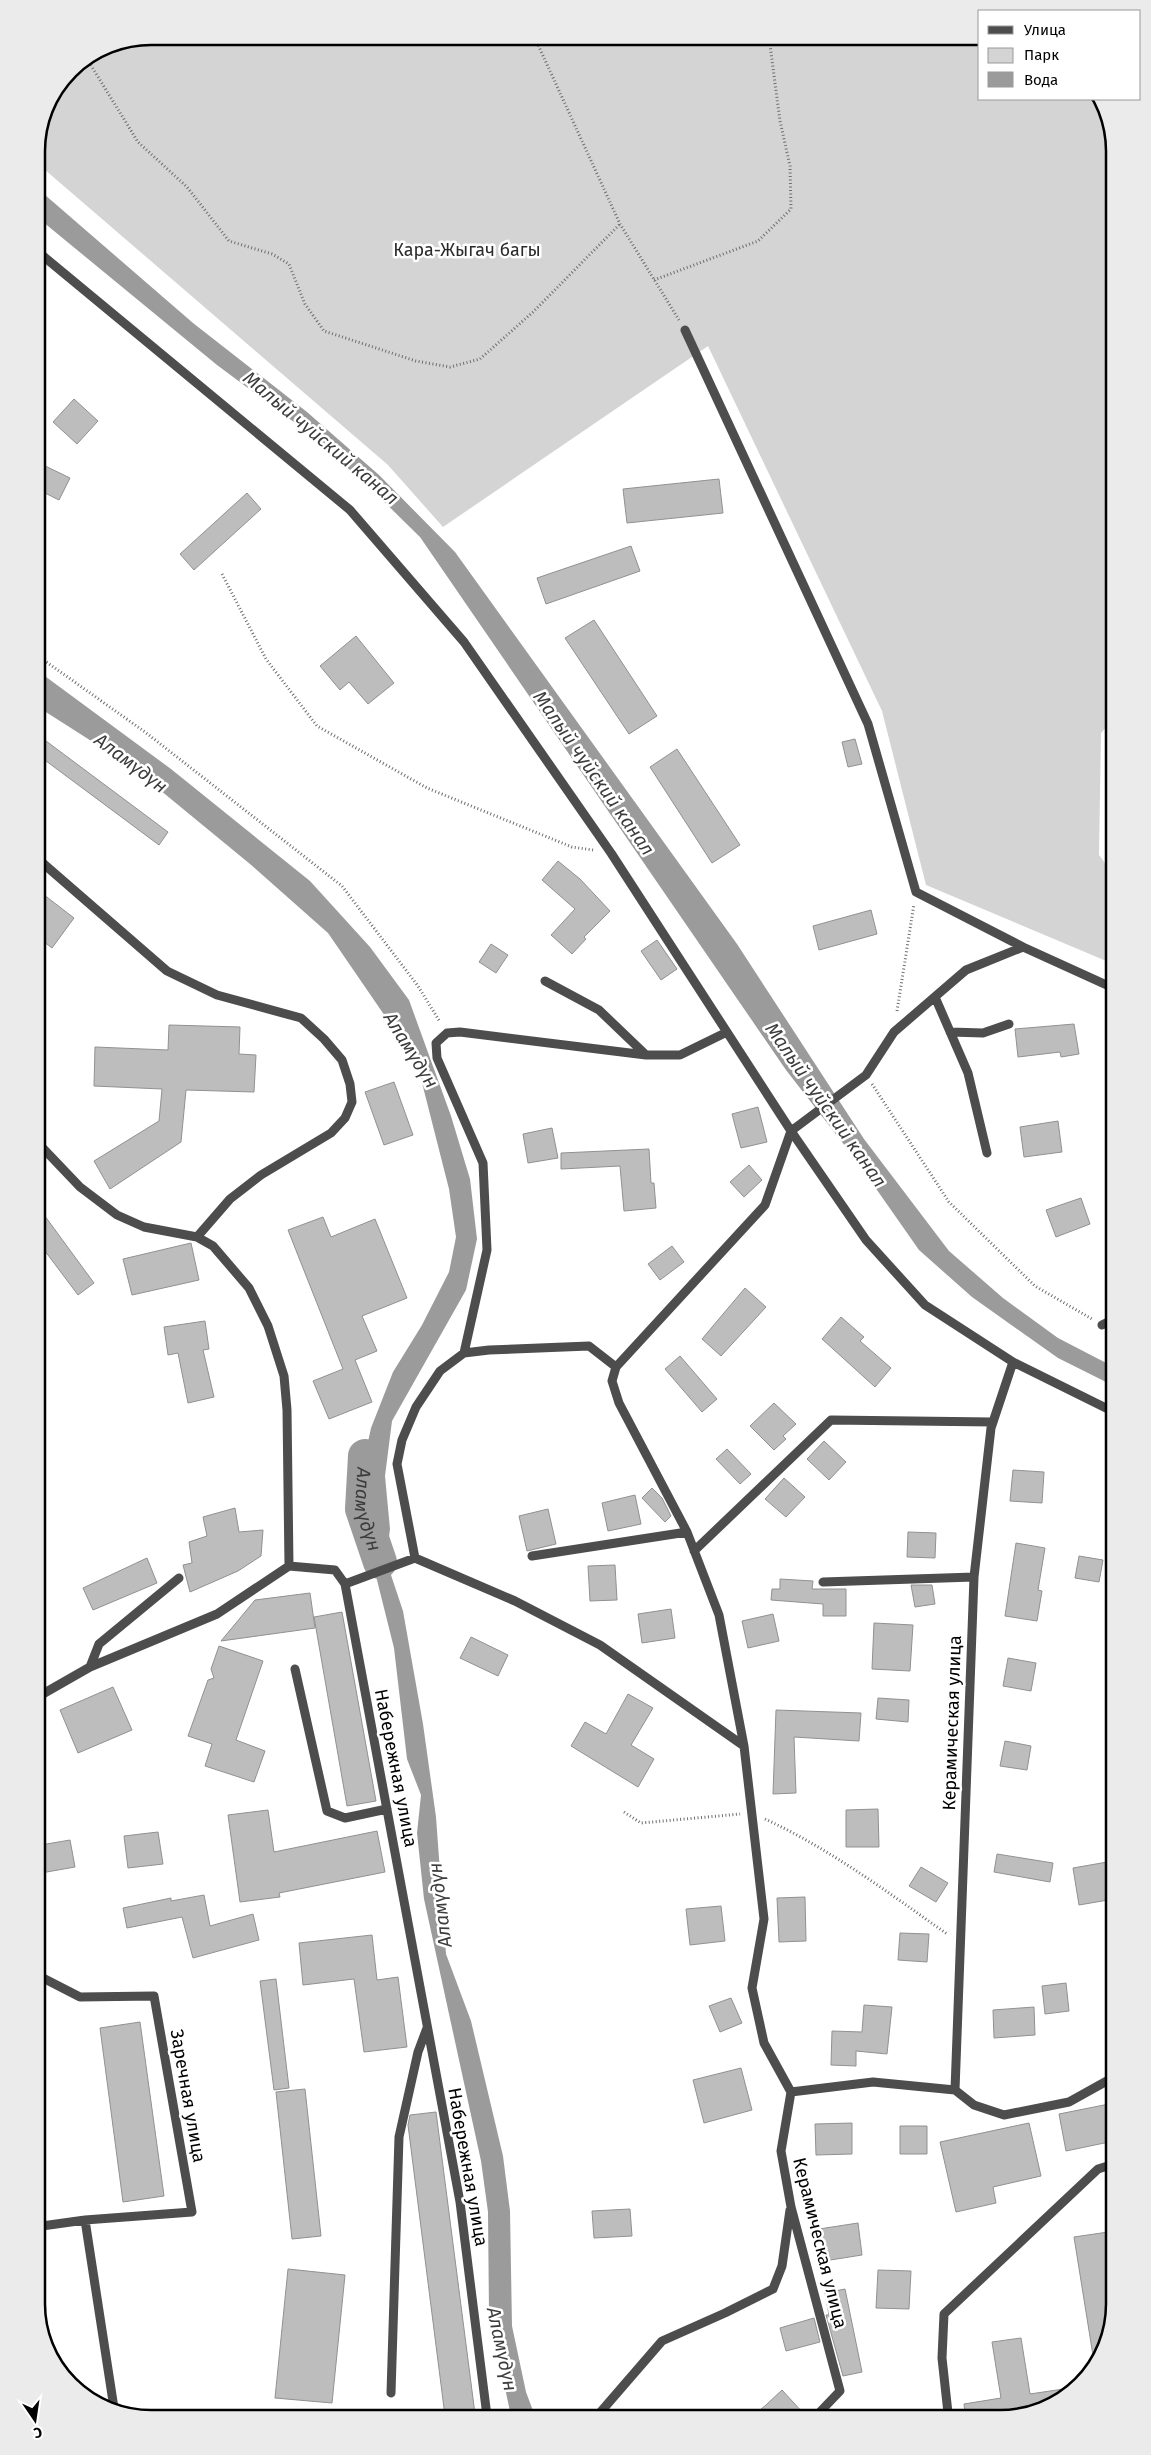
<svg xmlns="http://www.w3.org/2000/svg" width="1151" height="2455" viewBox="0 0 1151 2455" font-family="'Fira Sans',sans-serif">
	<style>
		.green { fill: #d4d4d4 }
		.water { fill: #9b9b9b }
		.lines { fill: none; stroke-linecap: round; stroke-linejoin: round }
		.river { stroke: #9b9b9b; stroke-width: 34 }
		.building { fill: #bdbdbd; stroke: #919191 }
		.path { stroke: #6f6f6f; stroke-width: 3; stroke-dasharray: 1 2.5; stroke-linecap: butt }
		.minor { stroke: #4d4d4d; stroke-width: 9 }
		.labels { text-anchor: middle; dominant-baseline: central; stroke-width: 5; stroke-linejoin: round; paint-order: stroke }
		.park-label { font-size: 18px; fill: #2b2b2b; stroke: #fff }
		.street-label { font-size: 18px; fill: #000; stroke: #fff }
		.water-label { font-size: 19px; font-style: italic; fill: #3c3c3c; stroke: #fff }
		.rim { fill: none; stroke: #000; stroke-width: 2.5 }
	</style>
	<rect width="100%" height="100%" fill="#fff"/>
	<path class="green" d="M151,36L980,37V99H1098L1109,114L1110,723L1101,733L1099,855L1111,871V963L926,885L882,711L708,346L443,527L388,465L37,163C36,111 58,70 106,46C119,39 137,39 151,36Z"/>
	<path class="water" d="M37,188L193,323L307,412L379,475L455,552L737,944L864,1139L949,1251L1003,1298L1058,1338L1112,1366V1385L1058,1358L972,1297L919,1250L856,1160L786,1070L420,537L367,485L302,428L217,365L37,217Z
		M38,671L171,769L310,881L370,947L409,1000L451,1116L470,1179L477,1239L466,1290L392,1421L385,1476L390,1529L386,1560L403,1611L423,1724L436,1817L446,1954L471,2021L503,2156L510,2211L512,2326L526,2392L535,2416H511L489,2314L488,2212L481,2161L424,1899L417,1833L421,1795L407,1759L394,1648L370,1552L359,1483L371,1428L393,1372L422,1325L449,1272L456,1237L449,1189L419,1071L387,1019L328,933L250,864L132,767L38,707Z"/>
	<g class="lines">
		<path class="river" id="s1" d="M365,1456L362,1509L380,1562"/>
	</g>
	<path class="building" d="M74,399L98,421L77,444L53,422Z
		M37,462L70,478L59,500L37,489Z
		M719,479L723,513L627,523L623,489Z
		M247,493L261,509L194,570L180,554Z
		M631,546L640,571L546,604L537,578Z
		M594,620L657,716L629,734L565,638Z
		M356,636L394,683L368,704L349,682L340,690L320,666Z
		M38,735L168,832L159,845L38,755Z
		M855,739L862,764L848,767L842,742Z
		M677,749L740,845L712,863L650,767Z
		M558,861L580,879L610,911L584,937L586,939L572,954L551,935L575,909L542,880Z
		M39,891L74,918L52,948L39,938Z
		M871,910L877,934L819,950L813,926Z
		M657,940L677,969L661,980L641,951Z
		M491,944L508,955L496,973L479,962Z
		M1074,1024L1079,1054L1061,1057L1060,1052L1018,1057L1015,1029Z
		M169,1025L240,1027L239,1054L256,1055L254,1092L186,1090L181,1142L110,1189L94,1161L159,1121L162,1089L94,1086L95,1047L168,1050Z
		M394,1082L413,1135L384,1145L365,1092Z
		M758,1107L767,1142L741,1148L732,1114Z
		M1058,1121L1062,1152L1024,1157L1020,1127Z
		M552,1128L558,1158L528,1163L523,1134Z
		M649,1149L651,1183H654L656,1208L624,1211L620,1166L561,1169V1153Z
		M749,1165L762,1180L744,1197L730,1182Z
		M1081,1198L1090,1224L1056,1237L1046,1210Z
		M39,1208L94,1283L78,1295L39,1243Z
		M323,1217L331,1237L375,1219L407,1298L362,1316L377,1351L355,1360L372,1402L329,1419L313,1381L343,1369L288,1230Z
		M191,1243L199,1280L132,1295L123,1259Z
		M672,1246L684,1262L660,1280L648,1264Z
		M745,1288L766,1307L721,1356L702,1339Z
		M841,1317L864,1337L860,1341L891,1368L875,1387L822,1339Z
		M205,1321L209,1349L203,1350L214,1397L188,1403L178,1353L168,1355L164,1327Z
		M680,1356L717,1399L702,1412L665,1369Z
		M774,1403L796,1424L783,1436L786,1439L774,1450L750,1426Z
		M824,1441L846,1462L829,1480L807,1459Z
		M727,1449L751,1474L740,1484L716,1459Z
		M1013,1470L1044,1472L1042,1503L1010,1501Z
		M784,1478L805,1497L786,1517L765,1499Z
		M652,1488L662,1498L671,1516L665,1522L642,1498Z
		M635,1495L641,1524L608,1531L602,1503Z
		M235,1508L239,1532L263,1530L261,1556L238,1571L190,1592L183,1565L192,1563L189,1542L207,1536L203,1517Z
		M548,1509L556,1544L527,1551L519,1516Z
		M908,1532L936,1533L935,1558L907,1557Z
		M1016,1543L1045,1548L1038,1590L1042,1591L1037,1621L1005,1616Z
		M1079,1556L1103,1560L1099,1582L1075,1578Z
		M147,1558L157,1583L93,1610L83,1588Z
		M615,1565L617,1600L590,1601L588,1566Z
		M780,1579L813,1581L812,1589H846V1616H823V1604L771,1600L772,1589H780Z
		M911,1585H932L935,1604L915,1607Z
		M310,1593L315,1628L221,1641L255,1600Z
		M671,1609L675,1638L642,1643L638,1614Z
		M342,1612L376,1801L347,1806L314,1617Z
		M773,1614L779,1641L748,1648L742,1621Z
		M874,1623L913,1625L910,1671L872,1669Z
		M471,1637L508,1655L498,1676L460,1658Z
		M219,1646L263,1661L236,1740L265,1751L254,1782L205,1766L212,1744L188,1736L208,1680L214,1678L211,1669Z
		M1008,1658L1036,1663L1031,1691L1003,1686Z
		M113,1687L132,1730L78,1753L60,1710Z
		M628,1694L653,1708L631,1745L654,1759L638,1787L571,1746L585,1722L606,1734Z
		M878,1698L909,1700L908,1722L876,1719Z
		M776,1710L861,1713L859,1741L794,1737L796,1793L773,1794Z
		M1005,1741L1031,1746L1027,1770L1000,1766Z
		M878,1809L879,1847H846V1810Z
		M268,1810L274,1852L377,1831L385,1872L279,1893L280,1897L240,1902L228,1815Z
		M158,1832L163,1864L128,1868L124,1836Z
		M70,1840L75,1867L41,1873V1845Z
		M997,1854L1053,1863L1050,1882L994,1872Z
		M1113,1861L1114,1899L1079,1905L1073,1868Z
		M921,1867L948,1883L936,1902L909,1886Z
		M204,1895L210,1926L253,1914L259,1940L193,1958L182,1917L127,1928L123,1908L171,1898V1901Z
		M805,1897L806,1941L779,1942L777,1898Z
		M721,1906L725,1941L690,1945L686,1909Z
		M900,1933L929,1934L927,1962L898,1960Z
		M372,1935L377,1980L398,1977L407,2047L364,2052L354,1979L303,1985L299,1943Z
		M276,1979L289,2088L274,2090L260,1981Z
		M1066,1983L1069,2011L1045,2014L1042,1986Z
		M731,1998L742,2023L720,2032L709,2006Z
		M864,2005L892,2007L887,2054L856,2051V2066L831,2065L832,2031L862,2032Z
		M1034,2007L1035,2035L994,2038L993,2010Z
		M140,2022L164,2196L123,2202L100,2028Z
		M741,2068L752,2110L704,2123L693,2080Z
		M305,2089L321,2236L292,2239L276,2092Z
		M1114,2103V2141L1066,2151L1059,2114Z
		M436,2112L475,2414L460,2416H445L408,2125L410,2115Z
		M852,2123V2154L816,2155L815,2124Z
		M1029,2123L1041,2176L993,2187L996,2203L956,2212L940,2142Z
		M900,2126H927V2154H900Z
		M630,2209L632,2236L594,2238L592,2211Z
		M858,2223L862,2255L824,2261L819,2229Z
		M1115,2231V2304L1095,2368L1074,2237Z
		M288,2269L345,2275L332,2403L275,2398Z
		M878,2270L911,2271L909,2309L876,2308Z
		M845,2289L862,2372L843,2376L826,2315H829L825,2293Z
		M814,2318L820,2342L786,2351L780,2328Z
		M1021,2338L1030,2394L1070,2388L1037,2413H965L964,2404L1001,2398L992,2342Z
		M782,2390L804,2414H755L766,2405Z"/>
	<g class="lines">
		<path class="path" d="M534,36L620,224L679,320
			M87,59L138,142L187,187L229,241L272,254L289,264L305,304L324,331L416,361L450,367L480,359L533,312L620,224
			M654,280L758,241L791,209L790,166L780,121L770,45L771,36
			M222,574L266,659L317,726L427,788L572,847L593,850
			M38,656L145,732L342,886L418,986L440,1022
			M897,1011L914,904
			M872,1084L949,1202L1035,1286L1092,1319
			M624,1812L641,1823L740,1814
			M765,1819C830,1849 889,1893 947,1934"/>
		<path class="minor" d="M37,251L350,510L464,642L611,853L791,1131L866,1240L925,1305L1013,1362L1112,1411
			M685,330L868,724L916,892L1023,947L1111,987
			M38,859L167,971L217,995L301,1018L324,1039L342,1060L350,1084L352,1102L345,1118L331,1133L261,1175L230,1199L197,1237
			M545,981L599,1010L646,1055
			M935,997L968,1073L987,1153
			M950,1032L983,1033L1009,1024
			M39,1144L80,1187L117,1215L144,1227L197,1237L213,1246L249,1288L268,1326L284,1376L287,1410L289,1566
			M1102,1325L1112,1320
			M464,1353L487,1250L483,1163L437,1058L436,1043L447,1033L460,1032L646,1055H680L727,1032
			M694,1551L831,1420L993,1422
			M532,1556L687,1532
			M415,1558L397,1464L402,1440L416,1407L440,1371L464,1353L489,1350L589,1346L616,1367
			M823,1582L974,1577
			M345,1584L415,1558L515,1601L600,1645L744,1746
			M90,1667L99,1644L179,1578
			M295,1669L327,1811L345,1818L387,1809
			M41,1695L90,1667L217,1614L289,1566L335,1570L345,1584L460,2202L487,2416
			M41,1977L80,1997L154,1996L192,2212L85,2220L42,2226
			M955,2090L974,1577L991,1428L1013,1362
			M791,2092L873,2082L955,2090L974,2105L1004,2115L1069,2102L1114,2077
			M85,2220L114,2408
			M391,2393L399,2137L418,2052L427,2028
			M948,2413L942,2358L944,2314L1098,2169L1114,2164
			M818,2414L840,2391L791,2207L781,2151L791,2092L764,2043L752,1988L764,1919L744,1746L719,1615L687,1532L619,1403L612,1381L616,1367L765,1205L791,1131L866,1075L894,1032L966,970L1023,947
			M598,2415L662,2341L725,2313L773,2289L782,2266L790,2210"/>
	</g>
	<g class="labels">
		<g class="park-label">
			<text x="467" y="250">Кара-Жыгач багы</text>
		</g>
		<g class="street-label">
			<text transform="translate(952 1723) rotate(-88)">Керамическая улица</text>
			<text transform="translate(396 1768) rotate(79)">Набережная улица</text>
			<text transform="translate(188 2096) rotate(80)">Заречная улица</text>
			<text transform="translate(468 2167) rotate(80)">Набережная улица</text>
			<text transform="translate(820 2243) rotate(76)">Керамическая улица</text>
		</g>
		<g class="water-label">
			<text transform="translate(321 438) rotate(40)">Малый чуйский канал</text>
			<text transform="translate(131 763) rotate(37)">Аламүдүн</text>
			<text transform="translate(594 773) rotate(55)">Малый чуйский канал</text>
			<text transform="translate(411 1050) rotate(58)">Аламүдүн</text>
			<text transform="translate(826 1105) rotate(55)">Малый чуйский канал</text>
			<text stroke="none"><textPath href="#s1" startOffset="54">Аламүдүн</textPath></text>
			<text transform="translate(440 1905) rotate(-97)">Аламүдүн</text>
			<text transform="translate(502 2349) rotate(78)">Аламүдүн</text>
		</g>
	</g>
	<path d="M0 0H1151V2455H0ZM151 45H1000A106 106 0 0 1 1106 151V2304A106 106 0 0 1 1000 2410H151A106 106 0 0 1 45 2304V151A106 106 0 0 1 151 45Z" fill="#ebebeb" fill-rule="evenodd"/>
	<path class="rim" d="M151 45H1000A106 106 0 0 1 1106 151V2304A106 106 0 0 1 1000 2410H151A106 106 0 0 1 45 2304V151A106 106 0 0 1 151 45Z"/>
	<rect x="978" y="10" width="162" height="90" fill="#ffffff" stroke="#999999"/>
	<rect x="988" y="26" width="25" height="8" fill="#4d4d4d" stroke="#999999"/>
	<text x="1024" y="35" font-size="15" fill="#000000">Улица</text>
	<rect x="988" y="48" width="25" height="15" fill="#d4d4d4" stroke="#999999"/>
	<text x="1024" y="60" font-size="15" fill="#000000">Парк</text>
	<rect x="988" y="72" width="25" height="15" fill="#9b9b9b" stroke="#999999"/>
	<text x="1024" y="85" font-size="15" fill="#000000">Вода</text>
	<g transform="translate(35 2420) rotate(167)" stroke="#ffffff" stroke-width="4" paint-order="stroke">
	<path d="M0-4L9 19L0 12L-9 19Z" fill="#000000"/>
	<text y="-8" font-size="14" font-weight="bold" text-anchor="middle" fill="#000000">С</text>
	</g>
</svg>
